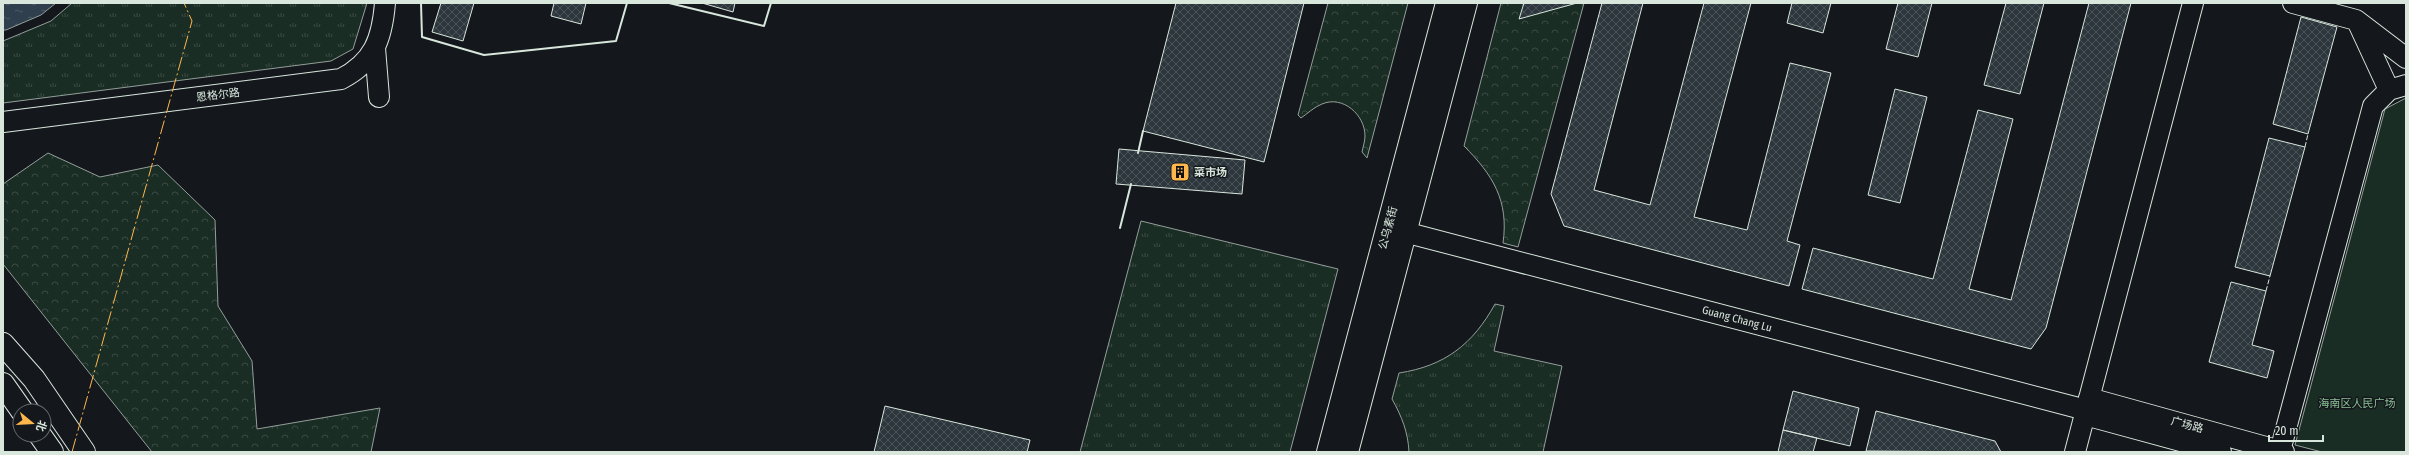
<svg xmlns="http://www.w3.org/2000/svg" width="2409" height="455" viewBox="0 0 2409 455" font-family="'Fira Sans Condensed','Noto Sans SC',sans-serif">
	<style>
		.grass { fill: url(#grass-tufts); stroke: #939e99 }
		.forest { fill: url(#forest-crowns); stroke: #939e99 }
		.park { fill: #1a2d24; stroke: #939e99 }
		.water { fill: url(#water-ripples); stroke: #939e99 }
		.building { fill: url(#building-cross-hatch); stroke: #d8e6dc }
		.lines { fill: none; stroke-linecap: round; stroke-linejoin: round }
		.minor-casing { stroke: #d8e6dc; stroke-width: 22 }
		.major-casing { stroke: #d8e6dc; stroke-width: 24 }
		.minor { stroke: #14181c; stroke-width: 20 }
		.major { stroke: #14181c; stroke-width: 22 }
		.fence { stroke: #d8e6dc; stroke-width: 1; stroke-dasharray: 5 2; stroke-linecap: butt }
		.wall { stroke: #d8e6dc; stroke-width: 2 }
		.power { stroke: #ffb74d; stroke-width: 1; stroke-dasharray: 14 3 2 3; stroke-linecap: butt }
		.labels { text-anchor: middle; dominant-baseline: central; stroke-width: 3; stroke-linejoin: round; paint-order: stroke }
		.street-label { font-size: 11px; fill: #d8e6dc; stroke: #14181c }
		.poi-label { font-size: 11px; font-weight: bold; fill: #d8e6dc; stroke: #14181c; text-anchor: start }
		.park-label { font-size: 11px; fill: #8ac095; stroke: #14181c }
	</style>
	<defs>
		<pattern id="grass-tufts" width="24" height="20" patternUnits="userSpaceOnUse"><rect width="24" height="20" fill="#1a2d24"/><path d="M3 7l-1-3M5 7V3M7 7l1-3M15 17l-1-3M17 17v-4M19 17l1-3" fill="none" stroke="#3b4b43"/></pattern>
		<pattern id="forest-crowns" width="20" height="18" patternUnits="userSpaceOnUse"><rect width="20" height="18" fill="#1a2d24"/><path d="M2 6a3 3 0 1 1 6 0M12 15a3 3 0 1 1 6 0" fill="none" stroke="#3b4b43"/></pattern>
		<pattern id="water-ripples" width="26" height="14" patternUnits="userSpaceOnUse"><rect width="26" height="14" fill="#2f3f4d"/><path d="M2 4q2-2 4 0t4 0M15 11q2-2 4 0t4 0" fill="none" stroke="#4c5b66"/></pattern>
		<pattern id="building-cross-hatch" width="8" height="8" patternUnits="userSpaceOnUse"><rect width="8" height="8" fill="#2c363c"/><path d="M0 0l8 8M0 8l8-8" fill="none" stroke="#4a5358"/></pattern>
	</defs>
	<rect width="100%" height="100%" fill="#14181c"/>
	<path class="grass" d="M72,3H367L353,49L331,61L3,103V41L51,21Z
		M1141,221L1338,269L1290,452H1080Z
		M1495,304L1504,306L1494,351L1562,366L1543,452H1409C1408,432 1402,417 1392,399L1399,373C1445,366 1473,344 1495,304Z"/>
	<path class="forest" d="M1328,3H1408L1367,158L1362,152C1363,147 1365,141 1365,136C1365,115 1343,95 1322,104C1314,107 1307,114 1301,118L1298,115Z
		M1501,3H1584L1518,247L1503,243C1509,201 1493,175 1464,146Z
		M48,153L100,177L158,165L215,220L218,306L252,361L257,429L380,408L371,452H152L3,264V184Z"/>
	<path class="park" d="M2406,98V452H2322L2295,445L2385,109Z"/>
	<path class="water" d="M3,3H56L41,15L6,30H3Z"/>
	<path class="building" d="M441,3H474L463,41L432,32Z
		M554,3H586L581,24L551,16Z
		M702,3H735L733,12Z
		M1176,3H1304L1264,162L1143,131Z
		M1524,3H1577L1519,19Z
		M1602,3H1643L1594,190L1650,205L1704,3H1751L1694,217L1747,230L1790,63L1831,73L1787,241L1800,245L1789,286L1564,226L1551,194Z
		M1792,3H1831L1823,33L1787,23Z
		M1898,3H1932L1918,57L1886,49Z
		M2006,3H2044L2020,94L1984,85Z
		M2089,3H2131L2046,328L2031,349L1802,289L1813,248L1933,279L1978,110L2013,119L1969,289L2011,300Z
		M2301,17L2337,27L2308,134L2273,124Z
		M1895,89L1927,97L1900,203L1868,195Z
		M2269,138L2305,147L2270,276L2235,267Z
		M1119,149L1245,160L1242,194L1116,184Z
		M2231,282L2266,291L2252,345L2274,351L2267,378L2209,362Z
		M1793,391L1859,408L1850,446L1783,430Z
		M885,406L1030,440L1027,452H874Z
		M1876,411L1995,441L2001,452L1866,451Z
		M1783,430L1817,438L1813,452H1778Z"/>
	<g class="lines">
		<g class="minor-casing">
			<path id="minor" d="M2293,3L2356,20L2406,58
				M2358,23L2389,90
				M375,48L379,97
				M3,122L341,79C374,62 382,39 385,3
				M1389,228L2086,410
				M2089,398L2284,452
				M2085,415L2221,452
				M2280,451L2373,106L2389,90L2406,85
				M2075,452L2193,3"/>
		</g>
		<g class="major-casing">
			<path id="major" d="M3,344L34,379L84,452
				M3,384L22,411
				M40,435L52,452
				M1328,452L1447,3
				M1347,452L1466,3"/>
		</g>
		<use href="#minor" class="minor"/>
		<use href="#major" class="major"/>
		<path class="fence" d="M2305,147L2308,134
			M2266,291L2270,276"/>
		<path class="wall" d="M421,3L422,37L484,55L616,41L627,3
			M669,3L764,26L771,3
			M1138,153L1143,131
			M1120,228L1131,184"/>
		<path class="power" d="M72,452L192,21L184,3"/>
	</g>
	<defs>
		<g id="building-square" transform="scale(1)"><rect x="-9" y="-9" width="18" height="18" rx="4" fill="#ffb74d" stroke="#14181c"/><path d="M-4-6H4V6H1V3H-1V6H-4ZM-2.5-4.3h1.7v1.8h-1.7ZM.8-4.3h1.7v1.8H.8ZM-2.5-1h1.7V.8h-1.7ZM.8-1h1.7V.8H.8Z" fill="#111"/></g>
	</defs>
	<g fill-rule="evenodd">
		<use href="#building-square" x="1180" y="172"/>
	</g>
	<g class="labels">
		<g class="street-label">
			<text transform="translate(218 95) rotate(-7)">恩格尔路</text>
			<text transform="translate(1388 228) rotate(-75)">公乌素街</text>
			<text transform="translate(1737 319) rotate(15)">Guang Chang Lu</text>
			<text transform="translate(2187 425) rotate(15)">广场路</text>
		</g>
		<g class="poi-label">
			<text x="1194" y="172">菜市场</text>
		</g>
		<g class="park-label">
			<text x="2357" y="403">海南区人民广场</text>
		</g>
	</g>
	<rect width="2409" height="455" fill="none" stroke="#d8e6dc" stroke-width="8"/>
	<g transform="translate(32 423) rotate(108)"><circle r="19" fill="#14181c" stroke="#626a69"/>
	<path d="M0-3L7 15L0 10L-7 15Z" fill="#ffb74d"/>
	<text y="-6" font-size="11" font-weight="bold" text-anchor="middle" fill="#d8e6dc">北</text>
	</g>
	<path d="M2269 435v6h54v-6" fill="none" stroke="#d8e6dc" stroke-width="2"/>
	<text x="2275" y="435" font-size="12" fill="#d8e6dc" stroke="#14181c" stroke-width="3" paint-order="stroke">20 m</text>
</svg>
